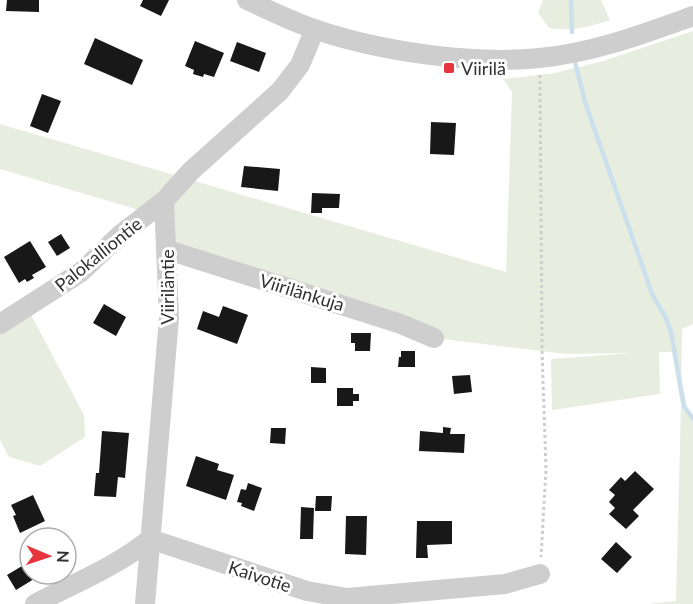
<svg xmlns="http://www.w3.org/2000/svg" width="693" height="604" viewBox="0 0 693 604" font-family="Lato,sans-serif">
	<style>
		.green { fill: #e7eedf }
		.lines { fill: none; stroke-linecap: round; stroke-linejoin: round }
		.stream { stroke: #ccdfed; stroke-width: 4.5 }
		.building { fill: #181818 }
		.path { stroke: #cecece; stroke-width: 3; stroke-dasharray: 3 3; stroke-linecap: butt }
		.minor { stroke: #cecece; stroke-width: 20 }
		.poi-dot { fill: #e6353d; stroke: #fff; stroke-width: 2 }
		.labels { text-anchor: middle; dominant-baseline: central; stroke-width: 6; stroke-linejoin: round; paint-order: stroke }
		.poi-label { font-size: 18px; fill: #313131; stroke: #fff; text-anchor: start }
		.street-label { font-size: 18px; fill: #313131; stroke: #fff }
	</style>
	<rect width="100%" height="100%" fill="#fff"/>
	<path class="green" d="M543,0H601L610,20C589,27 570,32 549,28L538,13Z
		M693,31V324L682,329L681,405L693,422V604H648L676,601L681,405L672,352H659L660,394L552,410L551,359L634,353L566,354L434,338L168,250L164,201L149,213L0,169V124L506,272L512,92L503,79L555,73L603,61Z
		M27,307L84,415L85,437L40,466L9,457L0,440V323Z"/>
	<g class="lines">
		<path class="stream" d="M571,0L572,32
			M575,62L585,102L642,265L652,294L666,318L671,332L684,406L693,419"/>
	</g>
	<path class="building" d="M7,0H39V12L6,11Z
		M143,0H169L161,16L140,6Z
		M95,38L143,60L132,85L84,64Z
		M195,41L224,53L214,77L204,74L203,77L193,74L194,70L185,66Z
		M237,42L266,53L259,72L230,61Z
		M42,94L61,101L48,133L30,126Z
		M431,122L456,123L454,155L430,154Z
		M244,166L280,169L278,191L241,187Z
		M312,193L340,194L339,208H322V213H311Z
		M61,234L70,248L57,256L48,242Z
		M30,241L46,267L32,275L34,278L27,282L25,279L19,283L4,257Z
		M104,304L126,317L116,336L93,323Z
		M223,306L248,315L237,344L197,329L203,311L219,317Z
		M351,333H371L370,351H355V343H351Z
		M401,351H415V367H398L399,357H401Z
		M311,367L326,368V383H311Z
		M470,375L472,392L454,394L452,376Z
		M337,388H353V394H359V401H353V406H337Z
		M443,427L451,428L450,434H465L464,453L419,451L420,431L443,433Z
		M271,428H286L285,444L270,443Z
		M102,431L129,433L125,478L118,477L116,497L94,496L96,473H99Z
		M196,456L219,464L217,470L234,475L226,500L186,486Z
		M635,471L654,489L633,510L639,516L626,529L609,514L615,508L609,502L615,495L609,490L621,477L625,481Z
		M248,483L262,488L254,511L241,506L242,503L237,502L241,489L246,490Z
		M33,495L45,521L20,533L13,516L16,515L11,505Z
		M316,496H332L331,511H315Z
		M301,507L314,508L313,539H300Z
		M346,516H367L366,555L345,554Z
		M417,521H452V544L427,545L428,558H416Z
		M616,542L632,557L617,573L601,559Z
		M22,566L24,570L28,568L34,579L16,590L7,575Z"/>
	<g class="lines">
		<path class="path" d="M540,75L542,349L546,469L541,557"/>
		<path class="minor" d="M247,0C269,10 291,21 314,29C378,51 472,65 539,58C593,53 643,34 693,16
			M168,250L401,324L434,338
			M0,324L81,272L120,235L164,201L191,171L280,91L300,65L315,29
			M150,539L307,591L347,598L505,584L540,574
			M35,604C72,584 118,566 150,539
			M145,604L169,318L164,201"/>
	</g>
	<rect class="poi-dot" x="443" y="62" width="12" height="12" rx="3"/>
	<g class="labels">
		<g class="poi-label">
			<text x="461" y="68">Viirilä</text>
		</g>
		<g class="street-label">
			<text transform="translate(98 254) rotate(-39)">Palokalliontie</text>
			<text transform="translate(167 287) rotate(-90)">Viiriläntie</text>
			<text transform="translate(302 292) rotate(17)">Viirilänkuja</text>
			<text transform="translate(260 576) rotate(18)">Kaivotie</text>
		</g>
	</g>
	<g transform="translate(48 556) rotate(92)"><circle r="28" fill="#ffffff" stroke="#adadad" stroke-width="1.5"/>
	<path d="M0-4.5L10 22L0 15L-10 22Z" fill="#e6353d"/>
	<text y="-9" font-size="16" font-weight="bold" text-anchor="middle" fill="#313131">N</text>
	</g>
</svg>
